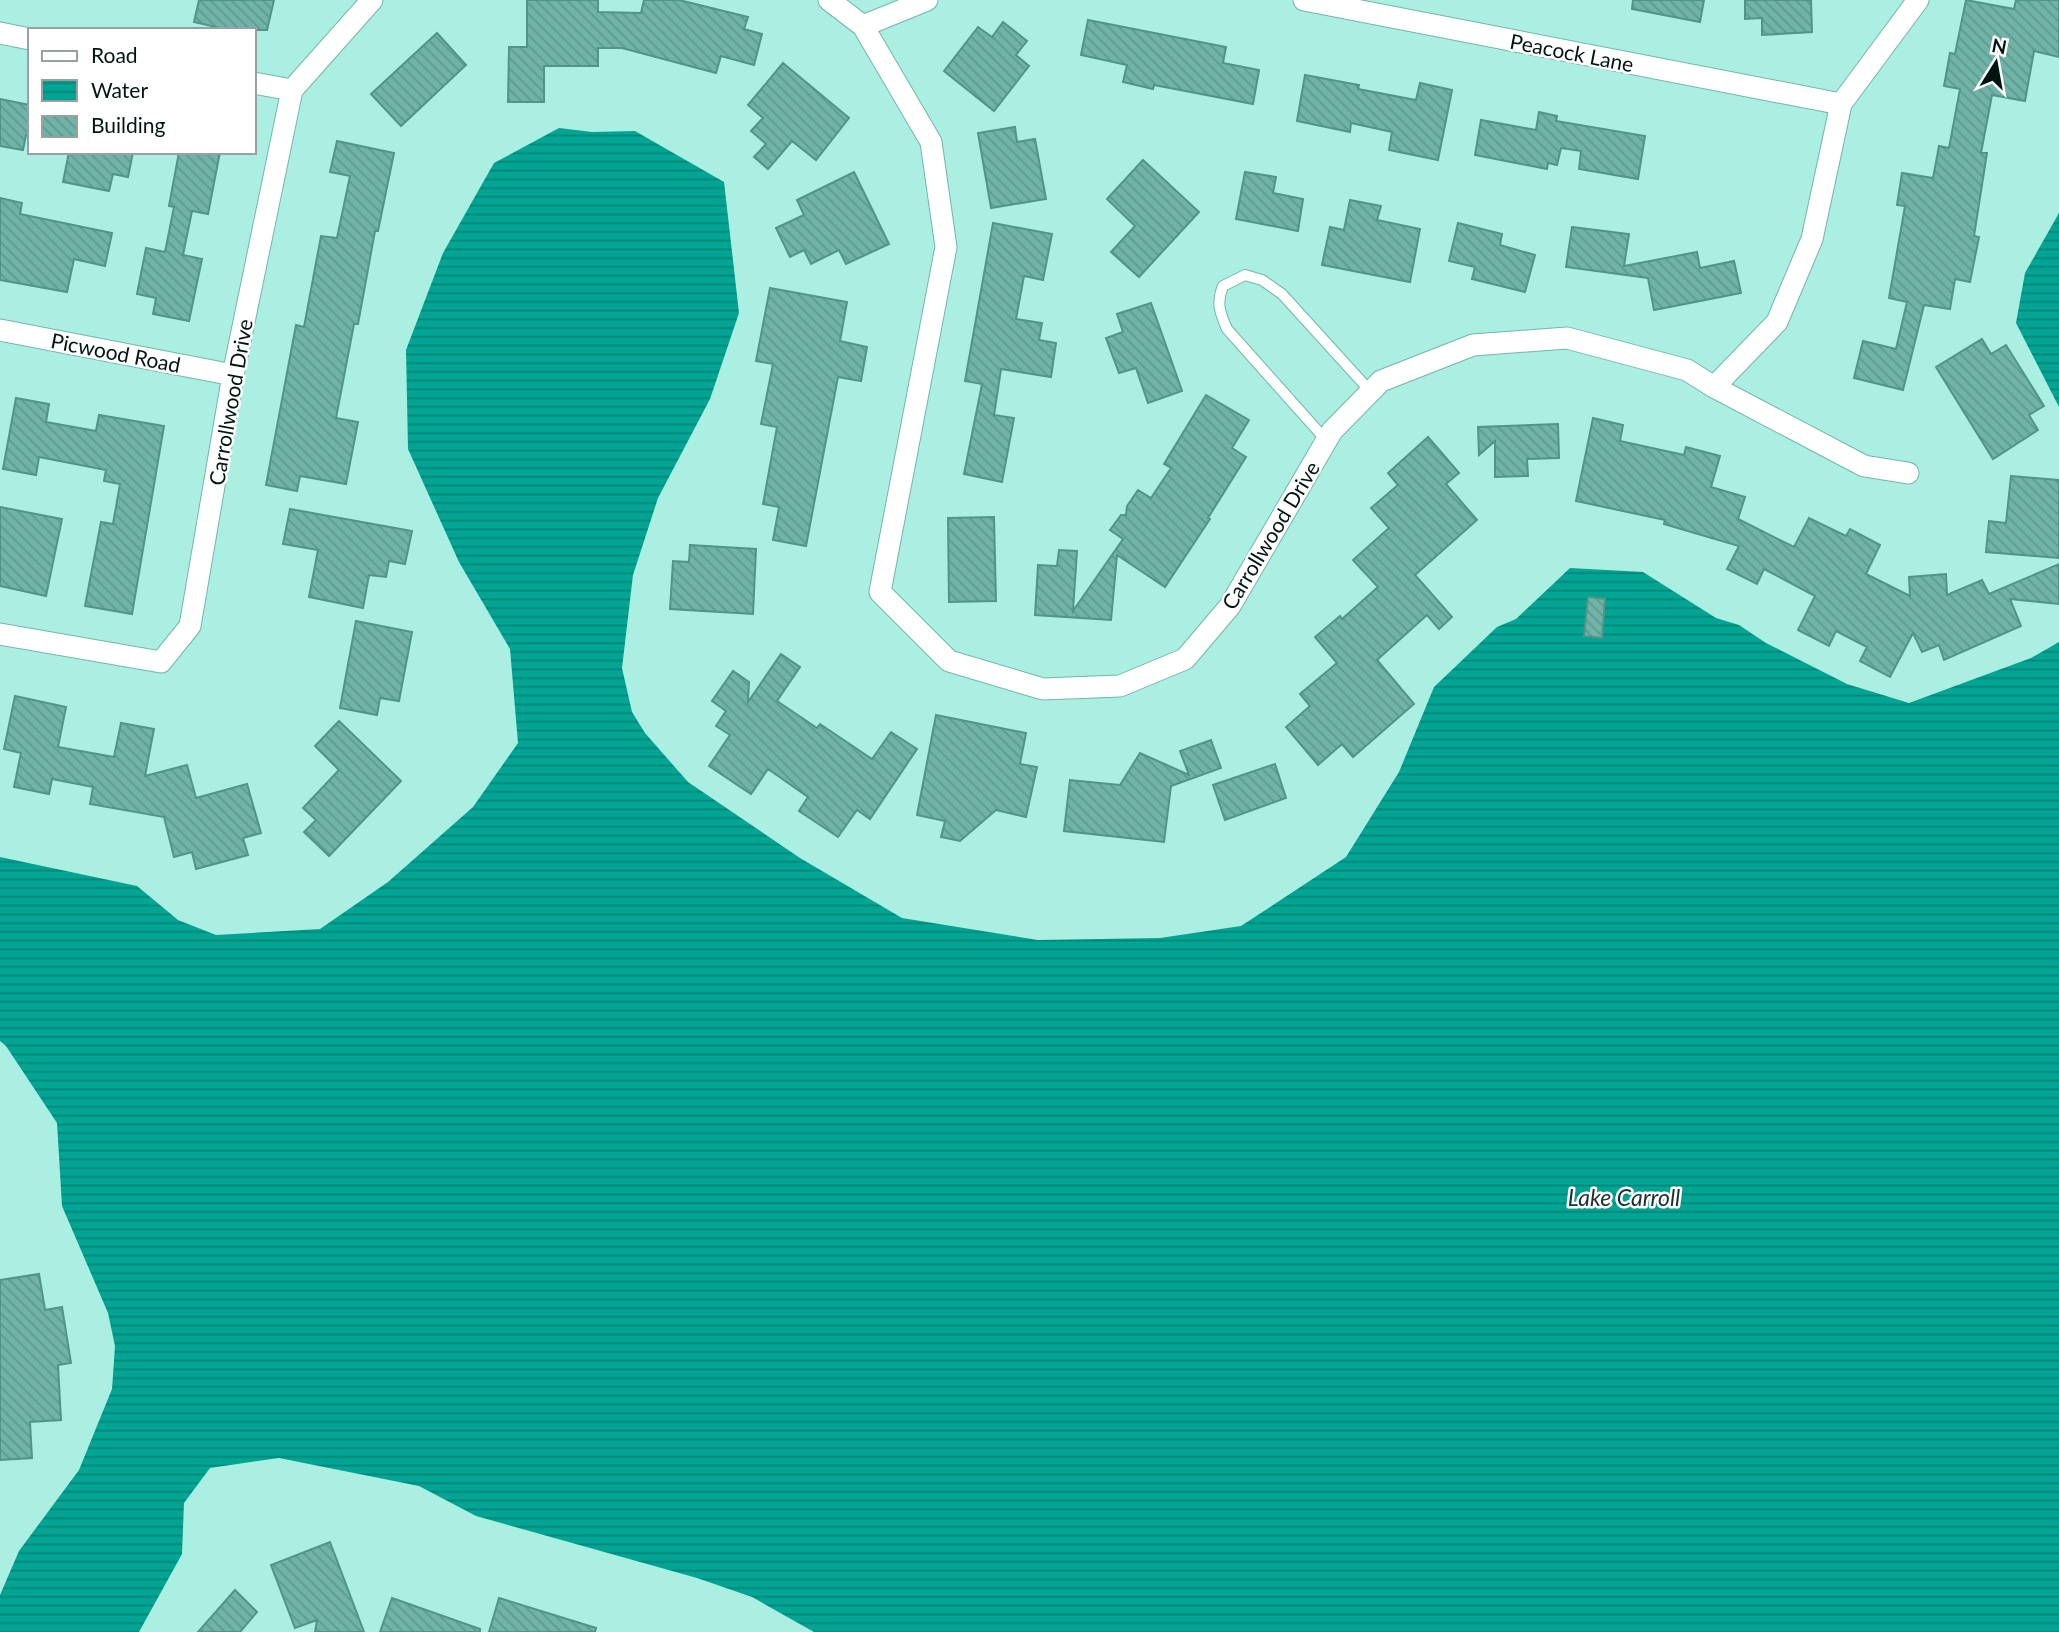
<svg xmlns="http://www.w3.org/2000/svg" width="2059" height="1632" viewBox="0 0 2059 1632" font-family="Lato,sans-serif">
	<style>
		.water { fill: url(#water-rules) }
		.building { fill: url(#building-back-hatch); stroke: #519489; stroke-width: 2 }
		.lines { fill: none; stroke-linecap: round; stroke-linejoin: round }
		.service-casing { stroke: #73b6aa; stroke-width: 12 }
		.minor-casing { stroke: #73b6aa; stroke-width: 23 }
		.service { stroke: #fff; stroke-width: 10 }
		.minor { stroke: #fff; stroke-width: 21 }
		.labels { text-anchor: middle; dominant-baseline: central; stroke-width: 5; stroke-linejoin: round; paint-order: stroke }
		.street-label { font-size: 21px; fill: #001512; stroke: #fff }
		.water-label { font-size: 23px; font-style: italic; fill: #1b312d; stroke: #fff }
	</style>
	<defs>
		<pattern id="water-rules" width="6" height="5" patternUnits="userSpaceOnUse" patternTransform="scale(1.75)"><rect width="6" height="5" fill="#02a593"/><path d="M0 2.5h6" fill="none" stroke="#028577"/></pattern>
		<pattern id="building-back-hatch" width="6" height="6" patternUnits="userSpaceOnUse" patternTransform="scale(1.75)"><rect width="6" height="6" fill="#70b3a7"/><path d="M-1 5l2 2M0 0l6 6M5-1l2 2" fill="none" stroke="#5f998f"/></pattern>
	</defs>
	<rect width="100%" height="100%" fill="#aaefe2"/>
	<path class="water" d="M559,128L592,132L635,131L724,182L739,313L710,399L658,498L633,575L622,668L632,712L645,733L688,782L800,858L902,918L1038,940L1160,938L1241,926L1346,857L1399,772L1434,687L1497,627L1516,619L1570,568L1643,572L1716,618L1739,625L1766,643L1847,684L1909,703L2031,658L2059,642V1632H814L752,1597L697,1578L476,1516L419,1486L279,1458L210,1468L184,1503L182,1554L139,1632H0V1595L19,1551L79,1470L112,1389L115,1346L108,1313L62,1206L57,1123L6,1046L0,1041V857L137,886L178,920L216,935L320,929L388,882L473,807L518,743L510,649L459,562L408,449L406,350L443,253L494,163Z
		M2059,213V407L2016,323L2025,273Z"/>
	<path class="building" d="M199,0H274L267,30H229L194,22Z
		M527,0H598V12L641,13L644,0H679L748,17L744,29L762,34L754,65L721,56L716,73L622,48H598V66H544V102H508L509,47H527Z
		M1633,0H1704L1700,22L1632,9Z
		M1745,0H1811L1812,32L1762,35V18L1745,19Z
		M1966,0L2014,9L2016,0H2059V57L2034,51L2025,101L1992,95L1981,153H1987L1974,236L1979,237L1970,282L1955,279L1950,309L1924,305L1903,390L1854,378L1863,341L1896,349L1907,302L1889,298L1905,206L1897,205L1902,173L1933,178L1939,146L1949,148L1960,89L1944,86L1950,53L1955,54Z
		M1088,20L1226,47L1223,63L1259,70L1253,104L1154,85L1153,89L1123,82L1127,65L1081,55Z
		M1003,22L1027,41L1016,55L1029,66L994,111L944,71L978,27L992,37Z
		M437,33L466,65L401,126L371,94Z
		M783,63L849,118L816,160L792,141L768,169L754,157L766,144L751,131L763,118L748,105Z
		M1305,75L1359,85L1358,89L1416,100L1420,83L1452,90L1438,160L1389,150L1392,132L1351,123L1350,132L1297,121Z
		M0,99L30,105V136L26,135L23,150L0,146Z
		M1539,112L1557,116L1556,121L1645,136L1638,179L1579,169L1581,151L1561,148L1557,165L1548,163L1547,169L1475,155L1481,120L1536,130Z
		M1015,127L1017,142L1035,139L1046,199L991,208L978,133Z
		M337,141L394,153L378,231H375L358,324H354L336,418L358,422L346,484L300,476L297,491L266,485L296,325L304,327L321,236L337,238L350,176L330,172Z
		M69,152H133L128,177L113,174L109,191L63,182Z
		M179,152H220L208,214L192,211L183,255L202,259L189,321L153,314L156,298L137,294L146,248L165,252L174,207L169,206Z
		M1143,160L1199,212L1139,277L1111,252L1135,226L1107,199Z
		M854,172L889,244L846,264L839,250L811,264L804,250L790,257L776,228L804,215L797,200Z
		M1245,172L1276,177L1273,193L1303,199L1298,231L1236,219Z
		M0,198L22,203L20,214L112,233L105,266L74,259L67,292L0,280Z
		M1350,200L1381,206L1377,220L1420,229L1410,282L1322,265L1330,227L1344,230Z
		M993,223L1052,234L1043,280L1024,276L1016,319L1042,323L1039,340L1056,343L1051,377L1001,369L994,415L1014,418L1002,482L964,474L982,384L965,381Z
		M1458,223L1502,234L1500,245L1535,255L1525,292L1472,279L1475,267L1449,261Z
		M1572,227L1629,234L1624,266L1697,252L1700,268L1734,261L1741,293L1654,310L1648,278L1566,267Z
		M770,288L847,302L840,341L867,347L861,381L838,377L806,546L773,540L779,507L763,504L777,427L761,424L773,364L756,361Z
		M1151,303L1182,391L1148,403L1136,368L1119,373L1106,338L1123,332L1117,314Z
		M1982,339L1991,354L2006,345L2044,406L2029,415L2038,430L1993,459L1936,367Z
		M1206,395L1249,420L1232,448L1246,457L1208,518L1210,519L1165,587L1117,555L1111,620L1035,615L1038,565L1057,566L1059,550L1077,551L1073,611L1123,539L1110,530L1121,515H1126L1127,506L1138,490L1151,498L1171,468L1164,464Z
		M16,398L49,404L46,422L96,431L99,415L164,426L132,614L85,606L101,522L113,524L120,484L104,481L106,470L39,457L36,475L3,469Z
		M1593,418L1623,425L1620,441L1684,455L1686,447L1720,456L1711,487L1745,497L1738,519L1794,547L1809,518L1846,536L1850,529L1880,545L1866,574L1910,596L1909,577L1946,574L1947,595L1982,580L1989,594L2059,564V604L2010,599L2021,626L1944,660L1939,645L1922,652L1913,633L1890,677L1860,661L1867,647L1836,631L1829,646L1798,630L1815,596L1764,569L1757,584L1727,569L1739,546L1664,524L1665,520L1576,501Z
		M1558,424L1559,458L1527,459L1528,476L1495,477V441L1479,455L1478,427Z
		M1428,437L1459,473L1446,484L1477,520L1415,575L1452,617L1439,629L1427,615L1377,660L1414,704L1353,757L1342,744L1318,765L1286,727L1310,706L1300,694L1337,663L1315,637L1340,616L1342,619L1378,587L1353,560L1389,528L1371,508L1398,485L1388,473Z
		M2011,476L2059,480V558L1986,552L1989,521L2006,523Z
		M0,507L62,519L46,596L0,586Z
		M290,509L412,531L405,564L389,561L386,577L369,575L363,608L309,597L318,550L283,544Z
		M994,517L996,601L949,602L948,518Z
		M690,545L756,549L753,614L670,609L673,561L689,562Z
		M1588,597L1605,599L1602,638L1584,636Z
		M356,621L412,632L399,701L380,698L377,715L340,708Z
		M781,654L800,667L777,701L817,728L820,724L872,759L891,732L917,749L870,819L857,810L838,837L799,811L808,797L768,769L751,794L709,766L730,735L716,726L726,711L712,701L733,671L749,682L748,702Z
		M15,696L66,707L58,747L114,757L121,723L154,729L145,776L187,765L196,798L247,784L261,833L243,838L248,855L196,869L192,852L174,857L164,817L90,804L93,787L52,779L49,794L14,787L21,753L4,749Z
		M936,715L1026,733L1020,764L1037,767L1026,817L996,810L960,841L941,837L945,821L917,815Z
		M339,721L401,781L329,856L304,832L316,820L303,808L339,770L315,746Z
		M1211,740L1221,768L1171,786L1164,842L1064,831L1070,780L1120,785L1140,753L1189,775L1180,751Z
		M1275,764L1286,798L1225,820L1213,785Z
		M39,1274L45,1310L62,1307L71,1363L58,1365L61,1420L30,1422L32,1458L0,1460V1280Z
		M330,1542L364,1632H315L317,1620L295,1628L271,1565Z
		M235,1590L257,1612L240,1632H198Z
		M392,1598L480,1629V1632H380Z
		M499,1598L596,1628L595,1632H489Z"/>
	<g class="lines">
		<g class="service-casing">
			<path id="service" d="M1326,440L1227,329C1220,313 1216,303 1223,286L1245,275L1262,280L1282,294L1371,392"/>
		</g>
		<g class="minor-casing">
			<path id="minor" d="M829,0L863,26L931,142L946,247L880,592L949,661L1043,689L1120,686L1185,659L1230,606L1332,431L1381,381L1473,345L1567,338L1687,370L1714,387L1777,322L1812,239L1841,104L1918,0
				M1304,0L1841,104
				M863,26L927,0
				M0,33L30,39
				M254,83L292,90
				M0,330L233,375
				M1714,387L1864,466L1908,473
				M0,634L161,662L190,626L233,375L292,90L372,0"/>
		</g>
		<use href="#service" class="service"/>
		<use href="#minor" class="minor"/>
	</g>
	<g class="labels">
		<g class="street-label">
			<text transform="translate(1572 52) rotate(11)">Peacock Lane</text>
			<text transform="translate(116 352) rotate(11)">Picwood Road</text>
			<text transform="translate(230 402) rotate(-80)">Carrollwood Drive</text>
			<text transform="translate(1270 535) rotate(-59)">Carrollwood Drive</text>
		</g>
		<g class="water-label">
			<text x="1624" y="1197">Lake Carroll</text>
		</g>
	</g>
	<rect x="28" y="28" width="228" height="126" fill="#ffffff" stroke="#99a1a0" stroke-width="2"/>
	<rect x="42" y="51" width="35" height="10" fill="#ffffff" stroke="#99a1a0" stroke-width="2"/>
	<text x="91" y="63" font-size="21" fill="#001512">Road</text>
	<rect x="42" y="80" width="35" height="21" fill="url(#water-rules)" stroke="#99a1a0" stroke-width="2"/>
	<text x="91" y="98" font-size="21" fill="#001512">Water</text>
	<rect x="42" y="116" width="35" height="21" fill="url(#building-back-hatch)" stroke="#99a1a0" stroke-width="2"/>
	<text x="91" y="133" font-size="21" fill="#001512">Building</text>
	<g transform="translate(1996 63) rotate(11)" stroke="#ffffff" stroke-width="5" paint-order="stroke">
	<path d="M0-5L12 26L0 18L-12 26Z" fill="#001512"/>
	<text y="-10" font-size="19" font-weight="bold" text-anchor="middle" fill="#001512">N</text>
	</g>
</svg>
